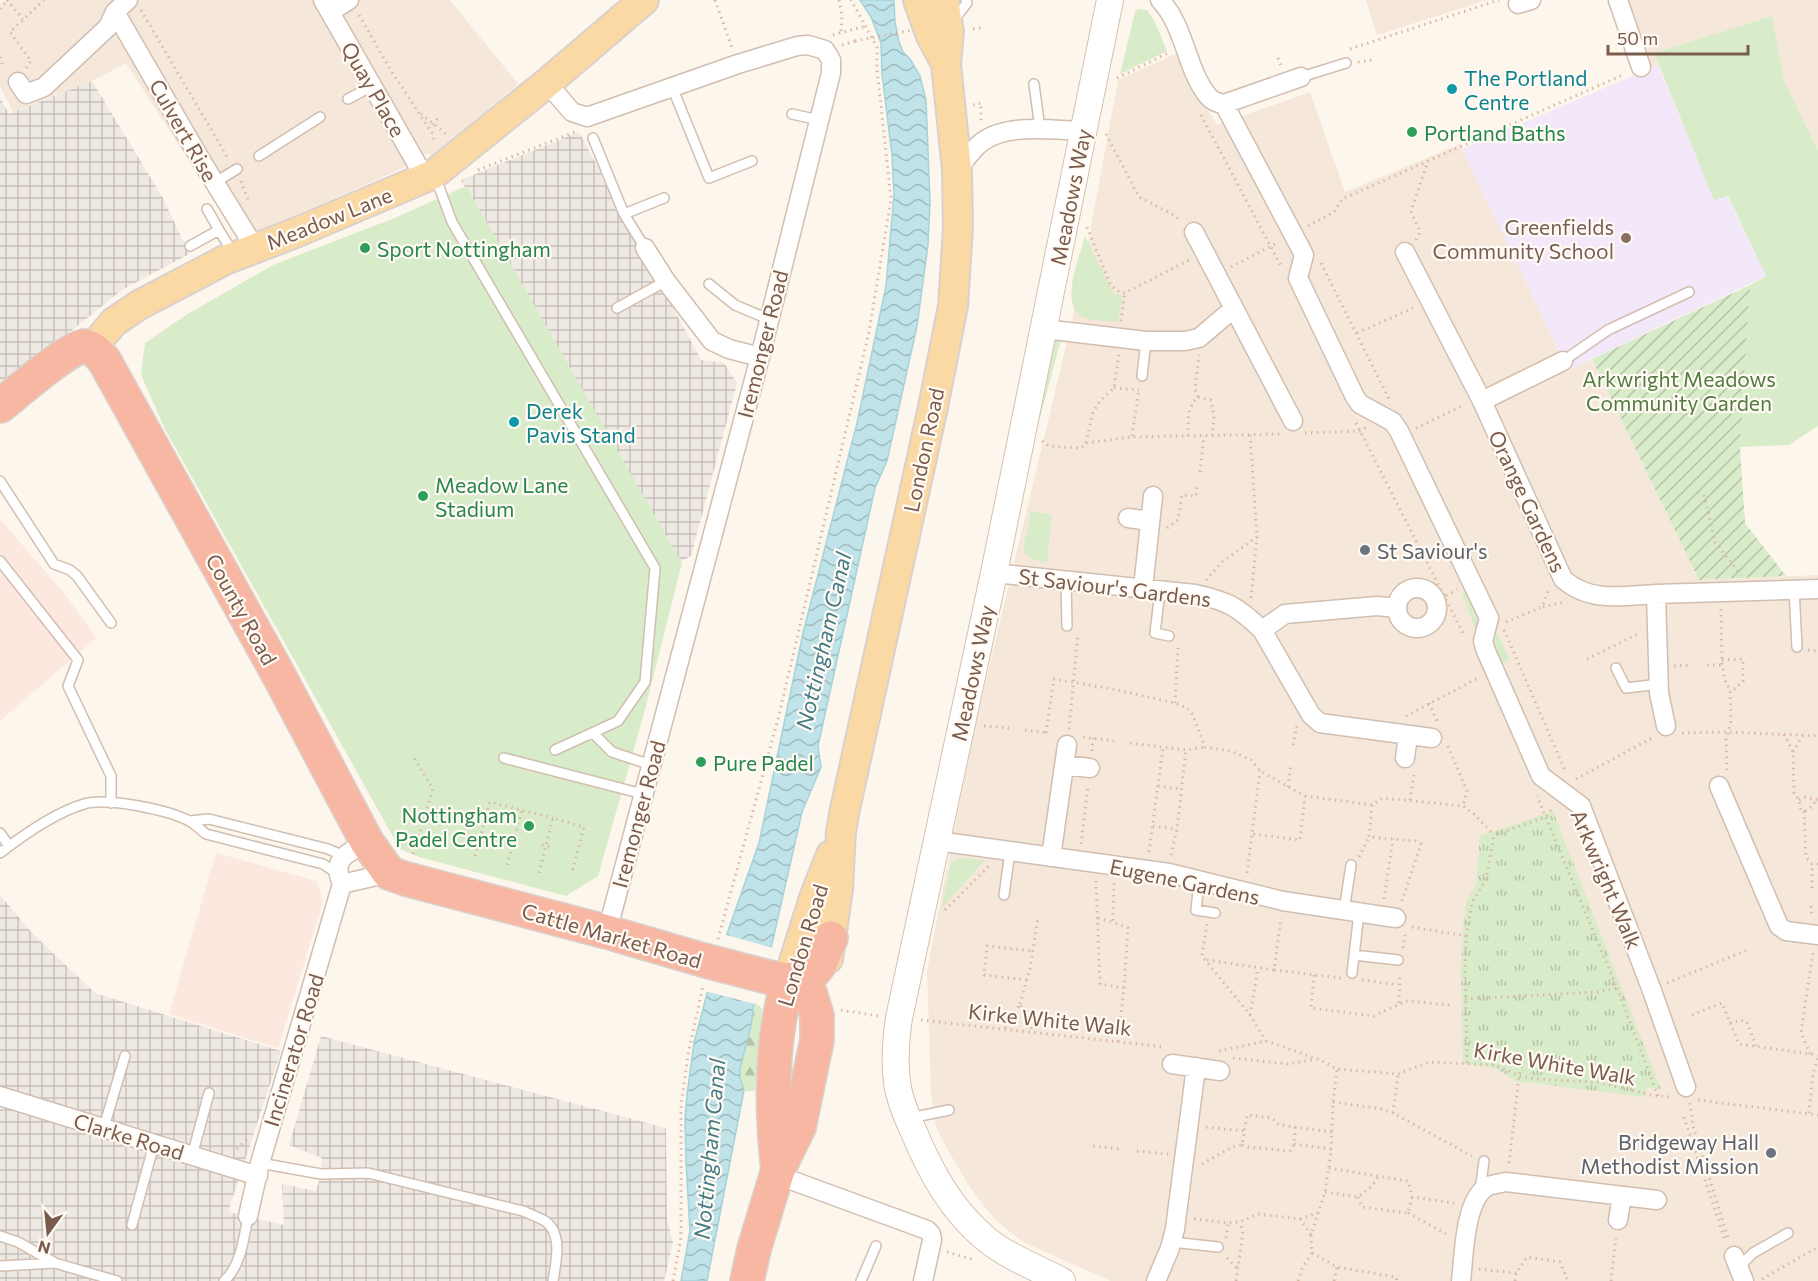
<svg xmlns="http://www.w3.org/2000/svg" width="1818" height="1281" viewBox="0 0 1818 1281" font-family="Commissioner,sans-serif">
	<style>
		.residential { fill: #f5e8da }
		.commercial { fill: #fde8e0 }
		.industrial { fill: url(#industrial-grid) }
		.education { fill: #f3e8fa }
		.grass { fill: #d8ecc9 }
		.forest { fill: url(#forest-firs) }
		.park { fill: url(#park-tufts) }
		.garden { fill: url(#garden-furrows) }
		.water { fill: url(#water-waves); stroke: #a5d3da; stroke-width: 1.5 }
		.pier { fill: #fdf6ec }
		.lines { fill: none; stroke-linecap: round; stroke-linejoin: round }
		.lane-casing { stroke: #d1beb0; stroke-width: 12 }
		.street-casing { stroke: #d1beb0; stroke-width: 21 }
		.secondary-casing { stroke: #d6c0b0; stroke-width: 28 }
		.primary-casing { stroke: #dad1cd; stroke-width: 32 }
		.highway-casing { stroke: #dad1cd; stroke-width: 36 }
		.path { stroke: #d9b8a5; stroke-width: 3; stroke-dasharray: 1.5 4.5; stroke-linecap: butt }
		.lane { stroke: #fff; stroke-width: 9 }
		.street { stroke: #fff; stroke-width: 18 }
		.secondary { stroke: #fff; stroke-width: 26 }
		.primary { stroke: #fbd9a5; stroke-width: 28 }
		.highway { stroke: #f7b7a3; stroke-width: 33 }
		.highway-bridge-casing { stroke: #dad1cd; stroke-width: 36; stroke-linecap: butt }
		.path-bridge { stroke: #d9b8a5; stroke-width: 3; stroke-dasharray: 1.5 4.5; stroke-linecap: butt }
		.highway-bridge { stroke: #f7b7a3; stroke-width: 33 }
		.culture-dot { fill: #0f9aa8; stroke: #fffaf3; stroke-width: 2 }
		.leisure-dot { fill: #2e9e5b; stroke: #fffaf3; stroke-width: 2 }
		.education-dot { fill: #8d6e63; stroke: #fffaf3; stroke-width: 2 }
		.worship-dot { fill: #6b7280; stroke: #fffaf3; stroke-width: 2 }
		.labels { text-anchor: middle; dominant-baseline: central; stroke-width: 4.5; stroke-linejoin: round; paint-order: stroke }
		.culture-label { font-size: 21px; fill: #0d838f; stroke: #fffaf3; text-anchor: start }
		.street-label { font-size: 21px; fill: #7a5c4d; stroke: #fffaf3 }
		.leisure-label { font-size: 21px; fill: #27864d; stroke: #fffaf3; text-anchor: start }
		.education-label { font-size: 21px; fill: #785e54; stroke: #fffaf3; text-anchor: end }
		.park-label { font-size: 21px; fill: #537a41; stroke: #fffaf3 }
		.worship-label { font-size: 21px; fill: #5b616d; stroke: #fffaf3; text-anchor: start }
		.water-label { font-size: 22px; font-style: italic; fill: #437c86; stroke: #fffaf3 }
	</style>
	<defs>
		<pattern id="industrial-grid" width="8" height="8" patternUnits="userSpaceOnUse" patternTransform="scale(1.5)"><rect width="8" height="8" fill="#efe9e4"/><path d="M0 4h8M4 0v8" fill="none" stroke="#c7c0bb"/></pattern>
		<pattern id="forest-firs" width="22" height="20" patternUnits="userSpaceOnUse" patternTransform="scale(1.5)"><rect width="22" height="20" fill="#d8ecc9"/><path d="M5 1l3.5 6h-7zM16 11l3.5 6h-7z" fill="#b4c2a5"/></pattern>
		<pattern id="park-tufts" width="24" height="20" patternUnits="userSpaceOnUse" patternTransform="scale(1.5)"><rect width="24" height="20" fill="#d8ecc9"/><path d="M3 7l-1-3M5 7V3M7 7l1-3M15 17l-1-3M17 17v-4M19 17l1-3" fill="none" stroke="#b4c2a5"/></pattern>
		<pattern id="garden-furrows" width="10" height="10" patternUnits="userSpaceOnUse" patternTransform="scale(1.5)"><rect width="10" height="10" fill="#d8ecc9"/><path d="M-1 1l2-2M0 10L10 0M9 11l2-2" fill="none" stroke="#b4c2a5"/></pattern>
		<pattern id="water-waves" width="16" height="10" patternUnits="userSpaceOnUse" patternTransform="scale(1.5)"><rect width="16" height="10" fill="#bfe3e8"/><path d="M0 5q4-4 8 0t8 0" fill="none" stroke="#a0bbbe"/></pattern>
	</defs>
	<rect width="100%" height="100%" fill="#fdf6ec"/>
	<path class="residential" d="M5,0H450L518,84L434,158L427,153L412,164L240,240L126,63L92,81L13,112L0,86V4Z
		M1366,0H1487L1377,35Z
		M1618,0H1818V150L1784,81L1772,16L1654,53L1658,65L1642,71Z
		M1175,54L1217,125L1310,92L1345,192L1460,144L1568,370L1592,359L1699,580L1818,575V1281H1111L1023,1242L995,1220L969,1186L946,1147L936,1127L931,1095L927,971L973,734L1079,292L1118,80Z"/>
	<path class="commercial" d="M0,519L68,598L96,638L0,721Z
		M216,853L317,881L323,902L278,1048L169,1014Z"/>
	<path class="industrial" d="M92,81L164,200L189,254L122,290L0,388V98L9,114Z
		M579,132L701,360L724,363L737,383L691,556L677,564L461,180Z
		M0,895L32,933L95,993L281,1051L228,1212L284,1225L282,1184L316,1191L321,1174L322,1158L289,1145L321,1036L666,1128L667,1220L673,1243L664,1281H0Z"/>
	<path class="education" d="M1658,65L1714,199L1727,196L1766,276L1568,370L1462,149Z"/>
	<path class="grass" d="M1138,9L1147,10L1154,20L1167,51L1120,74L1135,12Z
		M1772,16L1784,81L1818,150V426L1789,445L1740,447L1750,285L1766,276L1728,196L1714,200L1654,53Z
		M466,186L682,563L643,717L598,876L566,896L419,857L400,849L165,429L141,375L145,343L186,315L273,265L397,217Z
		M1085,236L1114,294L1123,295L1118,322C1108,321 1095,321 1085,318C1057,308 1080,256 1085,236Z
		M1054,340H1061L1035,436L1033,435Z
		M1030,512L1052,514L1047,562C1006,559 1032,535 1030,512Z
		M1470,590L1483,619L1477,634L1462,593Z
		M1493,626L1510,659L1498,666L1487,639Z
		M962,858L985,860L941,909L951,862Z"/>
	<path class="forest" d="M754,1001L762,1009L755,1091H745L740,1078V1068L751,1026Z"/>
	<path class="park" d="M1553,811L1661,1089L1647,1087L1644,1097L1515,1081L1496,1068L1463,1064L1461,969L1463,928L1466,902L1476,884L1480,836Z"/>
	<path class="garden" d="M1750,285L1740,447L1745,523L1786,576L1699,580L1592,359Z"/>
	<path class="water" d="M860,0H894L895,22L899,42L903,52L910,59L920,76L926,100L930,202L928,245L917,326L887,461L875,488L843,633L818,746L821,767L802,812L772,944L754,1001L751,1026L740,1068V1078L744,1090L707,1281H681L690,1231L686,1162L685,1119L687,1094L694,1043L710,982L759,843L803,633L857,423L886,286L894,195L892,155L882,74L881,43L871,17Z"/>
	<path class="pier" d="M723,934L773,948L755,1004L705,991Z"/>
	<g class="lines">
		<g class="lane-casing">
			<path id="lane" d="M953,21L967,3L966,0
				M1301,77L1346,63
				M1034,84L1040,129
				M672,87L709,178L752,161
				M348,99L372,86
				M792,114L819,120
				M593,138L624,214L645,248
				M259,156L320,117
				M435,176L452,222L655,568L645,682L618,721L555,750
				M214,183L237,169
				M624,214L664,198
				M219,230L233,253
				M190,246L219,230L207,209
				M709,284L735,305L768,319
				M617,308L666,281
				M1563,361L1608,330L1689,292
				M1142,376L1146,341
				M0,481L54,564L70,570L77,576L111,623
				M0,561L78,660L68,686L111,776V803
				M1066,579L1067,626
				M1794,589L1797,647
				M1160,591L1155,633L1169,636
				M1616,668L1626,688L1659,684
				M593,733L612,752L651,765
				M504,758L643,794
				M190,821L209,819L328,849L344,856
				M0,833L9,846
				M0,853C22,836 57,812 84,804C107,797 170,810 191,822C196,825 201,830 206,834L323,864L337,873
				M1199,881L1196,910L1215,913
				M1004,895L1010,852
				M1344,911L1351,865
				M1354,955L1398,960
				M1352,973L1359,913
				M910,1118L949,1110
				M104,1127L125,1056
				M192,1156L209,1093
				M260,1163L321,1174L368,1173L523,1211C530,1214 538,1217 545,1221C563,1233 556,1263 553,1281
				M1480,1191L1484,1161
				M132,1225L154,1144
				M0,1236L18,1242L55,1263L117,1281
				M1172,1242L1218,1247
				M0,1266L55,1263
				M1739,1267L1753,1253L1788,1233
				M224,1281C241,1266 244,1238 248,1216
				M861,1281L876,1246"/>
		</g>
		<g class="street-casing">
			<path id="street" d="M323,0L425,178
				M1160,0C1185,26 1186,69 1208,96C1212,101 1217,103 1224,104L1301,249L1304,255L1298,278L1355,397L1360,404L1393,422L1399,431L1489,618L1483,641L1486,651L1541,776L1581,806L1651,988L1686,1087
				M1618,0L1641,67
				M1518,4L1531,0
				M115,12L202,162L255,248
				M330,12L349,0
				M18,82L26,94L44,87L108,27L115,12L128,0
				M547,83L572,112L587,117L738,64L797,46L808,45L825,50L831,60V73L760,357L607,932
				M1224,104L1301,77
				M957,170C965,161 972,149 982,142C1007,123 1052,130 1082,131
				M1194,232L1293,421
				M645,248L666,281L712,341L729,349L760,357
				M1405,252L1482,401L1563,579C1590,603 1623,596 1656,594
				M1044,329L1146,341H1185L1199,338L1233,309
				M1482,401L1563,361
				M1128,518L1150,521
				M994,573L1195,594C1228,601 1238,607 1262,630L1285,614L1377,606L1397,608
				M1143,588L1153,496
				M1397 608a20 20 0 1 1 40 0a20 20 0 1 1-40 0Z
				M1262,630L1311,715L1320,723L1432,738
				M1666,726L1659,693L1656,594L1818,589
				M1405,758L1408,735
				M1064,765L1090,768
				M1719,786L1779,926L1786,931L1818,935
				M937,841L1169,873L1283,901L1396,918
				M1051,857L1067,745
				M342,884L389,873
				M1172,1064L1220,1071
				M0,1096L258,1176
				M777,1175L927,1230L931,1234L932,1240L923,1281
				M248,1216L260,1163L342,884C331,858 347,854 367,842
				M1618,1220L1622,1196
				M1734,1256L1744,1281
				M1156,1281L1170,1248L1175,1229L1196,1067
				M1461,1281C1464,1257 1464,1199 1488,1186C1493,1184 1501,1183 1506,1182L1657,1200"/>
		</g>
		<g class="secondary-casing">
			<path id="secondary" d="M1062,1281C1037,1268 1008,1257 986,1239C951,1210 930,1171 913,1130C906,1115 899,1098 897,1082C894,1061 896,1039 899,1018L994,573L1110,0"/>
		</g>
		<g class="primary-casing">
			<path id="primary" d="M918,0L931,36L945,62
				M92,348L114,322L139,305L225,260L295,233L434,174L547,83L644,0
				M828,959L838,889L841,831L845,809L933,407L953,306L958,227L957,170L946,64L949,32L944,0
				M788,980L814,898L831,855"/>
		</g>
		<g class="highway-casing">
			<path id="highway" d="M0,406C14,395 70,346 85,346C93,347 99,355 104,360L277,672L367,842L389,873L406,879L607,932L703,960
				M788,980C820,977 820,964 831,938
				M778,1170C771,1108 771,1040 788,980
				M747,1281L754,1249L778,1170L799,1127L817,1040V1016L810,993L804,986L788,980L768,977"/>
		</g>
		<path class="path" d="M7,0L23,19
			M715,0L732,48
			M839,0L842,15L841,32
			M0,9L8,0
			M141,10L229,160
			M359,15L390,69L432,133L435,143
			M973,29L982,28
			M833,35L866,26
			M842,45L855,41
			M1350,49L1499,0
			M0,57L3,67
			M1278,58L1281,66
			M1358,62L1374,60
			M26,68L31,61L10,32L44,0
			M1117,78L1168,53
			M973,105L981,103V121
			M421,114L446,134
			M1201,115L1281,266
			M433,125L439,116
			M1106,134L1139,197L1174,215L1181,221
			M478,170L575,132
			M241,181L248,200
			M1308,226L1334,212L1342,199L1428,161
			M1087,227L1111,286L1121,293H1125L1189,260
			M1416,240L1420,232L1411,211L1428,161L1625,74
			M1321,263L1389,399
			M1231,267L1279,242
			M1121,321L1125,293
			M1357,333L1413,308
			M1114,388L1139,390
			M1198,397L1195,389L1199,355
			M1356,423L1465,637
			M1416,428L1464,405
			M1305,433L1360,431L1367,427
			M1250,435L1257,537L1251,598
			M1132,436L1139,390
			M1188,436C1188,422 1187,406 1198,397L1211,400L1214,418L1212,435
			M1042,441L1049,446L1081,448L1086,443L1132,437L1281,434
			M1086,443L1093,412L1100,401L1114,388L1119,354
			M1200,472L1204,436
			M1704,495L1715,542L1741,575
			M1167,528L1178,520L1182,495L1196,496L1197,487
			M1206,580L1222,562L1257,537
			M1435,601L1457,590
			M1543,607L1565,602
			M1721,609L1722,665L1726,683L1730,689L1731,721L1726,740L1727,771
			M1506,622L1542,607L1549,588
			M1504,630L1565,770
			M1808,650L1818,651
			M1587,659L1640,633
			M1722,660L1743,659V681L1735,689H1730
			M1707,665H1722
			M1674,666L1690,665
			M1175,703L1178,648
			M1429,703L1437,721
			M1406,716L1480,677
			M984,726L1009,728
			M1069,729L1078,634
			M1025,730L1047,733
			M1046,733L1054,679L1113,689L1175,703L1187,708L1192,713L1205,747L1231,751L1251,760L1260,771L1305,796L1300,840L1252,834
			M1682,733L1728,732L1818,736
			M1784,734L1793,752L1794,793L1799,800L1801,811H1804L1806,857L1812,864H1818
			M1083,737L1114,741
			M1130,743L1186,750L1205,747
			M1293,745L1297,726
			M1448,746L1467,791L1463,806
			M1092,751L1093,738
			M1793,752L1803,735
			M1576,779L1652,738
			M1158,786L1181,789
			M1288,787L1291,764
			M1305,796L1372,805L1382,798L1463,806L1474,814L1494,835
			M1410,800L1414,775
			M1799,800L1804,797L1818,800
			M1372,805L1369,837L1416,841L1421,844L1402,901
			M1805,811L1813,806L1815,800
			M1153,826L1177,829
			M1081,844L1088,785
			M542,845L549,847
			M1149,852L1163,747
			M413,854L433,789L414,758L417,757
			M1171,855L1177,829L1186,750
			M475,856L490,802L553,818
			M1359,857L1369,837
			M507,865L522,810
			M539,873L553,818L584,827L573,869L571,868
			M1247,873L1260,771
			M1096,881L1100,984L1124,988L1118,1042
			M1114,883L1113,922L1128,928L1124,988
			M1812,888V864
			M1384,899L1393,839
			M1811,906L1812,917
			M945,910L989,866
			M1098,918L1113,922
			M1207,924L1202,956L1250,1015L1266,1041
			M1412,927L1466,936L1465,970L1467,1063
			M1466,936L1472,903L1486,879L1494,835L1546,817L1553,807
			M718,939L778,719L869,332L891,199L877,69V47L851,0
			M1403,948L1405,935
			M1207,960L1274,970L1281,918
			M1274,970L1341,978
			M1314,975L1311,1008L1374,1016L1406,1001L1451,1005
			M1027,980L984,975L987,946L1033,951
			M1362,980L1398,985
			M1667,983L1747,950
			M1617,988L1658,1096
			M1465,999L1597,992L1617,988L1537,796
			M1399,1003L1400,973
			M1020,1004L1030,969L1038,917
			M841,1010L879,1016
			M1250,1015L1258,968
			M1692,1015L1722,1003L1739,1044L1818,1055
			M921,1020L1165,1047
			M1730,1023L1740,1020L1747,1022L1756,1046
			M1005,1028L1020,1004L1033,1032
			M1219,1051L1266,1041L1318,1059L1337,1069L1398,1074L1429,1062L1495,1065L1519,1076L1536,1079L1597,1082L1651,1095L1670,1097
			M1810,1054L1801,1032L1813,953
			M1233,1058L1289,1064L1316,1059
			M1698,1100L1818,1115
			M1333,1102L1382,1109L1393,1113L1472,1156
			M1690,1103L1693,1126L1729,1241
			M1393,1113L1398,1074
			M1809,1113L1813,1074L1818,1056
			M1684,1117L1725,1240
			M1206,1127L1244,1131
			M1294,1144L1331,1149
			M1242,1145L1248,1147L1290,1151L1294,1144L1295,1127
			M1093,1146L1121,1149
			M237,1149L247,1139
			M1137,1151L1168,1154
			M1509,1163L1519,1076L1524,1058
			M1202,1164L1232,1147L1242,1145L1247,1115L1272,1118L1279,1125L1332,1132
			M1329,1168L1408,1181L1412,1197L1454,1203
			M1325,1192L1358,1197L1371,1187L1379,1176
			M1358,1197L1362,1207L1408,1213L1412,1197
			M1408,1213L1448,1235
			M1194,1219L1228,1223L1240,1222L1258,1214L1300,1219L1311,1235
			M1300,1219L1320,1212
			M1226,1238L1228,1223
			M947,1252L975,1260
			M1312,1253L1337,1267L1396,1277L1397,1281
			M1227,1258L1238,1269
			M1479,1269L1516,1273
			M1762,1279L1818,1247
			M673,1281L681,1237V1106L688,1055L703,986
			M1236,1281L1243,1231L1240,1222
			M1298,1281L1302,1268L1312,1253L1311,1235L1325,1192L1331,1152L1333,1102L1337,1069
			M1334,1281L1337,1267
			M1515,1281L1516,1273L1527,1257L1560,1262L1568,1281
			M1611,1281L1616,1238"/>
		<use href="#lane" class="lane"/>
		<use href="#street" class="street"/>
		<use href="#secondary" class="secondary"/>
		<use href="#primary" class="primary"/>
		<use href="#highway" class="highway"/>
		<g class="highway-bridge-casing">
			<path id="highway-bridge" d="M703,960L768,977"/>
		</g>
		<path class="path-bridge" d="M855,41L913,30"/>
		<use href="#highway-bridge" class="highway-bridge"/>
	</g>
	<g class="culture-dot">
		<circle cx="1452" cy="89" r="6"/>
		<circle cx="514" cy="422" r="6"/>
	</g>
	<g class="leisure-dot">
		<circle cx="1412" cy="132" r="6"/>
		<circle cx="365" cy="248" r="6"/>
		<circle cx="423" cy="496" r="6"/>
		<circle cx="701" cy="762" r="6"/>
		<circle cx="529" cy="826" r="6"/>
	</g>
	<circle class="education-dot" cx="1626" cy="238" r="6"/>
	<g class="worship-dot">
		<circle cx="1365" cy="550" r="6"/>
		<circle cx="1771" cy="1153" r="6"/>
	</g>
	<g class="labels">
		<g class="culture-label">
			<text x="1464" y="77">The Portland<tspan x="1464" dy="24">Centre</tspan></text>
			<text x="526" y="410">Derek<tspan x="526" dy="24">Pavis Stand</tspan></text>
		</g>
		<g class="street-label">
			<text transform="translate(374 89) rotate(60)">Quay Place</text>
			<text transform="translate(184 130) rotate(60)">Culvert Rise</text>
			<text transform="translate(1070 197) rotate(-79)">Meadows Way</text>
			<text transform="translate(329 218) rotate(-22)">Meadow Lane</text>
			<text transform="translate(762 344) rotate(-76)">Iremonger Road</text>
			<text transform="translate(923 450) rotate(-78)">London Road</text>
			<text transform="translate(1528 501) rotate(65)">Orange Gardens</text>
			<text transform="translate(1115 587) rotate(7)">St Saviour's Gardens</text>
			<text transform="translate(242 609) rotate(61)">County Road</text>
			<text transform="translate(972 673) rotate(-78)">Meadows Way</text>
			<text transform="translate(638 814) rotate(-75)">Iremonger Road</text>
			<text transform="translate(1607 879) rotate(67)">Arkwright Walk</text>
			<text transform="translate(1185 881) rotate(12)">Eugene Gardens</text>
			<text transform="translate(612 935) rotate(16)">Cattle Market Road</text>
			<text transform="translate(802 945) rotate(-73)">London Road</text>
			<text transform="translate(1050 1019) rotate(6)">Kirke White Walk</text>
			<text transform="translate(293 1050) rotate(-73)">Incinerator Road</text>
			<text transform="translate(1555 1063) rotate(10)">Kirke White Walk</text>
			<text transform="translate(129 1136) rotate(17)">Clarke Road</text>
		</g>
		<g class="leisure-label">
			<text x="1424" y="132">Portland Baths</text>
			<text x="377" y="248">Sport Nottingham</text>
			<text x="435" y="484">Meadow Lane<tspan x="435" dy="24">Stadium</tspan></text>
			<text x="713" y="762">Pure Padel</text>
			<text x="517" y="814" text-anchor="end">Nottingham<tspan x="517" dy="24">Padel Centre</tspan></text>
		</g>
		<g class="education-label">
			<text x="1614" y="226">Greenfields<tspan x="1614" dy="24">Community School</tspan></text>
		</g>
		<g class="park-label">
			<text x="1679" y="378">Arkwright Meadows<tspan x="1679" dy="24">Community Garden</tspan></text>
		</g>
		<g class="worship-label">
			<text x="1377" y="550">St Saviour's</text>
			<text x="1759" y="1141" text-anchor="end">Bridgeway Hall<tspan x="1759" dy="24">Methodist Mission</tspan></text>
		</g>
		<g class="water-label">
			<text transform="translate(823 641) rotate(-77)">Nottingham Canal</text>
			<text transform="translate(709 1149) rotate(-85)">Nottingham Canal</text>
		</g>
	</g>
	<g transform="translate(48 1233) rotate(195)" stroke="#fffaf3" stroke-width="4.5" paint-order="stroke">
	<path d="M0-4.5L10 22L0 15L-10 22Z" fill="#7a5c4d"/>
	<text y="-9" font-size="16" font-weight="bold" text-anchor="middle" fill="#7a5c4d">N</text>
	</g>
	<path d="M1608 45v9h140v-9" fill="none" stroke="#7a5c4d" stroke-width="3"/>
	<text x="1617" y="45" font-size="18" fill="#7a5c4d" stroke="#fffaf3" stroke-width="4.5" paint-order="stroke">50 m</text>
</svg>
